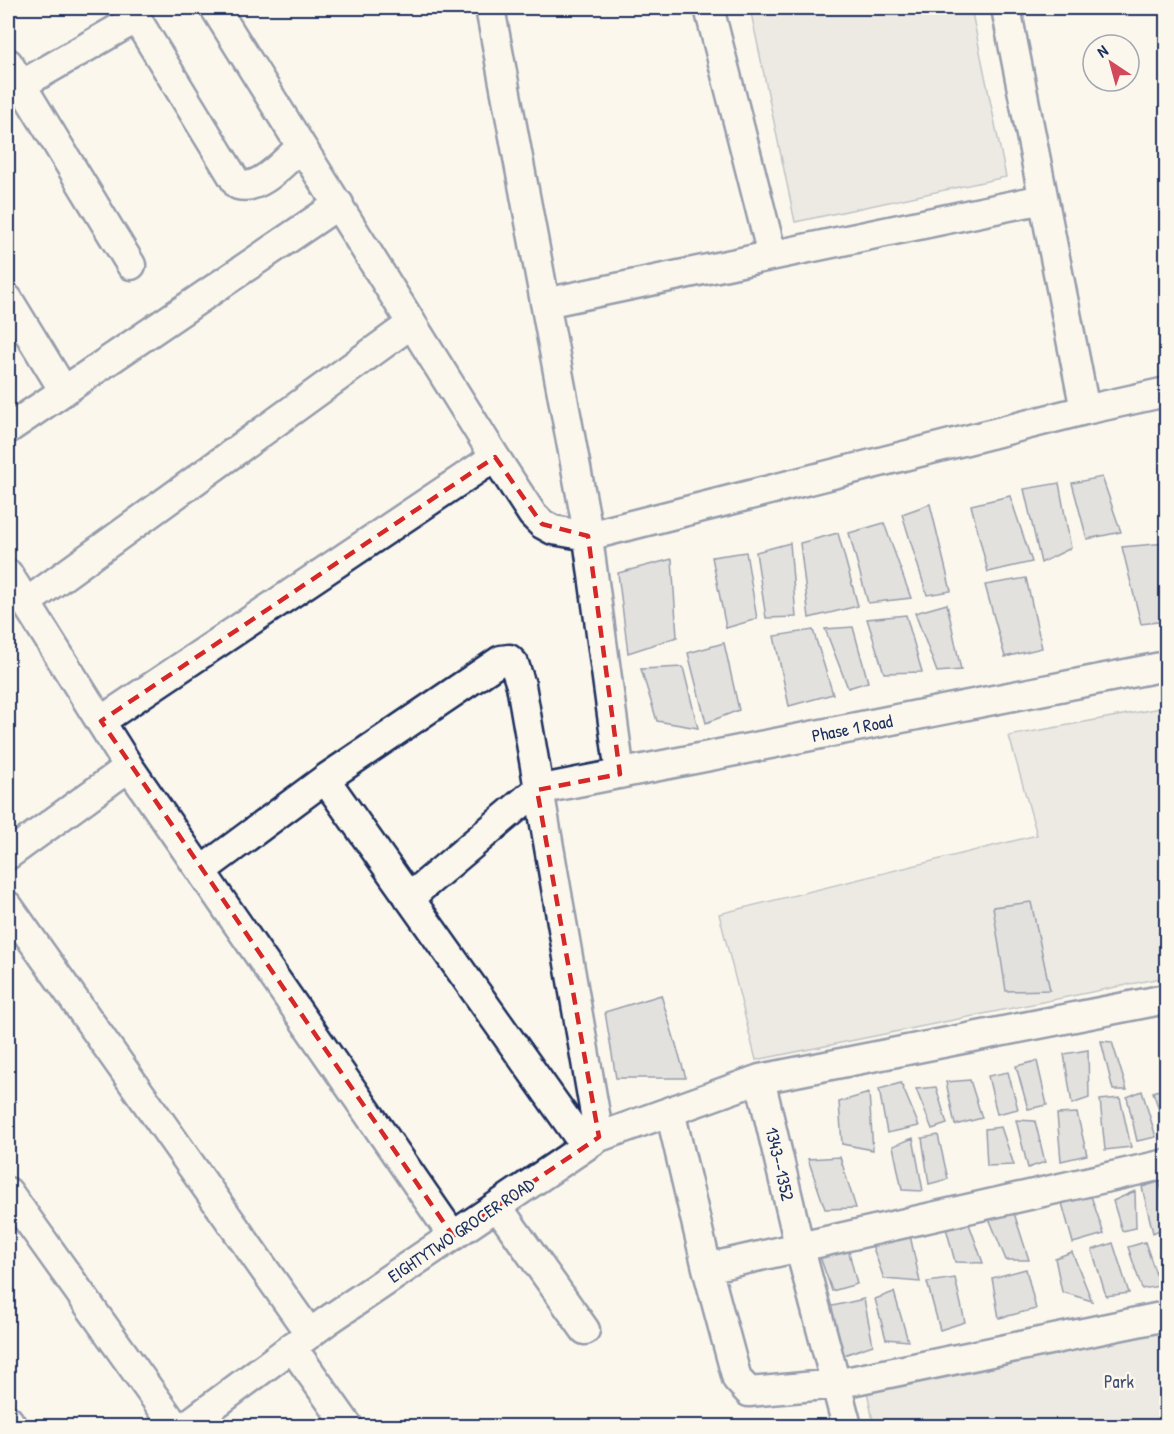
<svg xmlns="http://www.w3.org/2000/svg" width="1174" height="1434" viewBox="0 0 1174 1434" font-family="'Patrick Hand',sans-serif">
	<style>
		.green { fill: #dadad7; stroke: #7a849a; stroke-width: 1.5 }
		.building { fill: #c3c5c9; stroke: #1b2f5e; stroke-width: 1.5 }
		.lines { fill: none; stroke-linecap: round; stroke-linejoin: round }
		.minor-casing { stroke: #1b2f5e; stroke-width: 33 }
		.minor { stroke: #fbf7ec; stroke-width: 28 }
		.marked { fill: none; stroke: #d62828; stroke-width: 4.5; stroke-dasharray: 12 8; stroke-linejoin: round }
		.labels { text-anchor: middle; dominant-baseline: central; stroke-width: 5; stroke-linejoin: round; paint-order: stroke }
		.street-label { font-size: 18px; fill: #1b2f5e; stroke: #fbf7ec }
		.park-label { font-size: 18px; fill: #415176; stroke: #fbf7ec }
	</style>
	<rect width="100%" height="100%" fill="#fbf7ec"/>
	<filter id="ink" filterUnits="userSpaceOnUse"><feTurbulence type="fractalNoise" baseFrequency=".0167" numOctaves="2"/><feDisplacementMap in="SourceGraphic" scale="12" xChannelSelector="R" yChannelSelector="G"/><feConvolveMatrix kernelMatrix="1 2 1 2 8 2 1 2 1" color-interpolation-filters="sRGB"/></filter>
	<g filter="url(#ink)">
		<path class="green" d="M750,8H971L1006,177L795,222Z
			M1166,707V977L756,1060L719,914L1037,835L1009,736Z
			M1166,1325V1426H874L866,1386Z"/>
		<path class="building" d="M1102,477L1121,532L1087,539L1072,483Z
			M1059,483L1071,548L1041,563L1024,489Z
			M1010,496L1032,562L988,572L971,505Z
			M930,504L951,591L927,595L902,514Z
			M884,523L911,598L868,603L849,533Z
			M838,533L858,606L809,618L800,543Z
			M790,543L796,617L766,618L756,552Z
			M1166,543V621L1141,624L1122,547Z
			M746,552L757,619L726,628L712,557Z
			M672,559L677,637L628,653L618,573Z
			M1026,578L1042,648L1005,657L985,585Z
			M947,604L961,670L937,672L915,613Z
			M906,615L922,672L884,673L867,619Z
			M853,627L868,682L848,688L825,629Z
			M813,630L833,694L789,706L774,636Z
			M724,643L739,710L706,723L688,653Z
			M683,667L698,728L657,721L641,669Z
			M1031,902L1050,990L1006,991L993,907Z
			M661,995L686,1078H616L605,1012Z
			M1101,1041L1112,1042L1127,1090H1113Z
			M1088,1050L1089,1098L1072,1104L1064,1054Z
			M1037,1061L1047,1105L1028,1109L1016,1066Z
			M1008,1072L1018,1109L997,1114L988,1076Z
			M970,1080L982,1118L955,1125L946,1082Z
			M901,1083L919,1126L887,1133L879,1089Z
			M936,1087L947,1124L932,1129L916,1089Z
			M1166,1088V1130L1153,1092Z
			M1142,1091L1156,1137L1137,1141L1127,1097Z
			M869,1093L873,1150L842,1144L839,1102Z
			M1120,1098L1131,1147L1105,1150L1100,1100Z
			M1077,1113L1087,1155L1061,1161L1057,1114Z
			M1016,1120L1035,1121L1045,1162L1028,1168Z
			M1001,1127L1014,1165L987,1166L985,1129Z
			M938,1135L948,1179L929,1184L922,1138Z
			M913,1138L923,1191L902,1190L893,1146Z
			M840,1157L856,1208L825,1209L808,1159Z
			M1159,1182L1166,1200V1227L1153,1233L1142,1187Z
			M1135,1191L1136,1228L1122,1231L1113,1201Z
			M1091,1196L1104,1234L1073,1243L1062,1203Z
			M1014,1213L1029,1260H1006L989,1218Z
			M968,1221L983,1263L955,1262L945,1224Z
			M910,1235L920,1282L884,1279L872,1245Z
			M1145,1242L1160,1286L1142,1289L1128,1247Z
			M1113,1243L1129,1293L1106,1296L1092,1250Z
			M848,1248L857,1284L832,1291L819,1254Z
			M1072,1252L1092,1301L1062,1292L1055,1258Z
			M1026,1269L1036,1309L999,1318L992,1278Z
			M955,1278L965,1322L940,1330L927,1282Z
			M894,1292L908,1341L886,1339L875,1299Z
			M864,1299L873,1345L841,1356L828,1307Z"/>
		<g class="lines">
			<g class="minor-casing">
				<path id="minor" d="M130,8L238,185C261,191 284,161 301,147
					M215,8L495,457L532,514L542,524L553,530L588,536L1085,410L1166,392
					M490,8L585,516L620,774
					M709,8L772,255
					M1006,8L1085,410
					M8,63L131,265
					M21,85L137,18
					M8,299L64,391
					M545,303L1043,199
					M8,429L339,204
					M8,574L129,767L453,1236
					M26,603L411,324
					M101,721L495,457
					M325,779L501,660L509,659L514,664L521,685L599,1137
					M8,855L129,767
					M201,871L325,779L585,1146
					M409,898L537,790L1166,666
					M8,906L310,1334
					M760,1079L800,1249L847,1426
					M670,1111L707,1268L1166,1164
					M8,1192L175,1426
					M497,1206L585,1330
					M707,1268L737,1379L749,1392L836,1384L1166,1316
					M292,1347L348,1426
					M8,1420L12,1426
					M186,1426L327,1321L599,1137L760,1079L1166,999"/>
			</g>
			<use href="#minor" class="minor"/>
		</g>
	</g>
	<path d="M0 0H1174V1434H0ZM495,457L542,524L588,536L620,774L537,790L599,1137L453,1236L101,721Z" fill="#fbf7ec" fill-opacity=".55" fill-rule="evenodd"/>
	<path class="marked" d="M495,457L542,524L588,536L620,774L537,790L599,1137L453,1236L101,721Z"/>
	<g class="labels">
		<g class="street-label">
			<text transform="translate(852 728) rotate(-11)">Phase 1 Road</text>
			<text transform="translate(780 1164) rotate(77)">1343--1352</text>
			<text transform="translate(461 1230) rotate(-34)">EIGHTYTWO GROCER ROAD</text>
		</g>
		<g class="park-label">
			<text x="1119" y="1381">Park</text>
		</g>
	</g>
	<rect width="1174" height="1434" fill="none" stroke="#fbf7ec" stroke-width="30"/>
	<rect x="15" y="15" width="1144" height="1404" fill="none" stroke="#1b2f5e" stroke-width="2" filter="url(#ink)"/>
	<g transform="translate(1111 63) rotate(324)"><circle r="28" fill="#fbf7ec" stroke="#a1a7b3" stroke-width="1.5"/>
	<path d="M0-4.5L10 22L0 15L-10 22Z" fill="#d1495b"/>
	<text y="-9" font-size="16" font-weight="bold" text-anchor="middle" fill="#1b2f5e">N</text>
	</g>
</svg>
